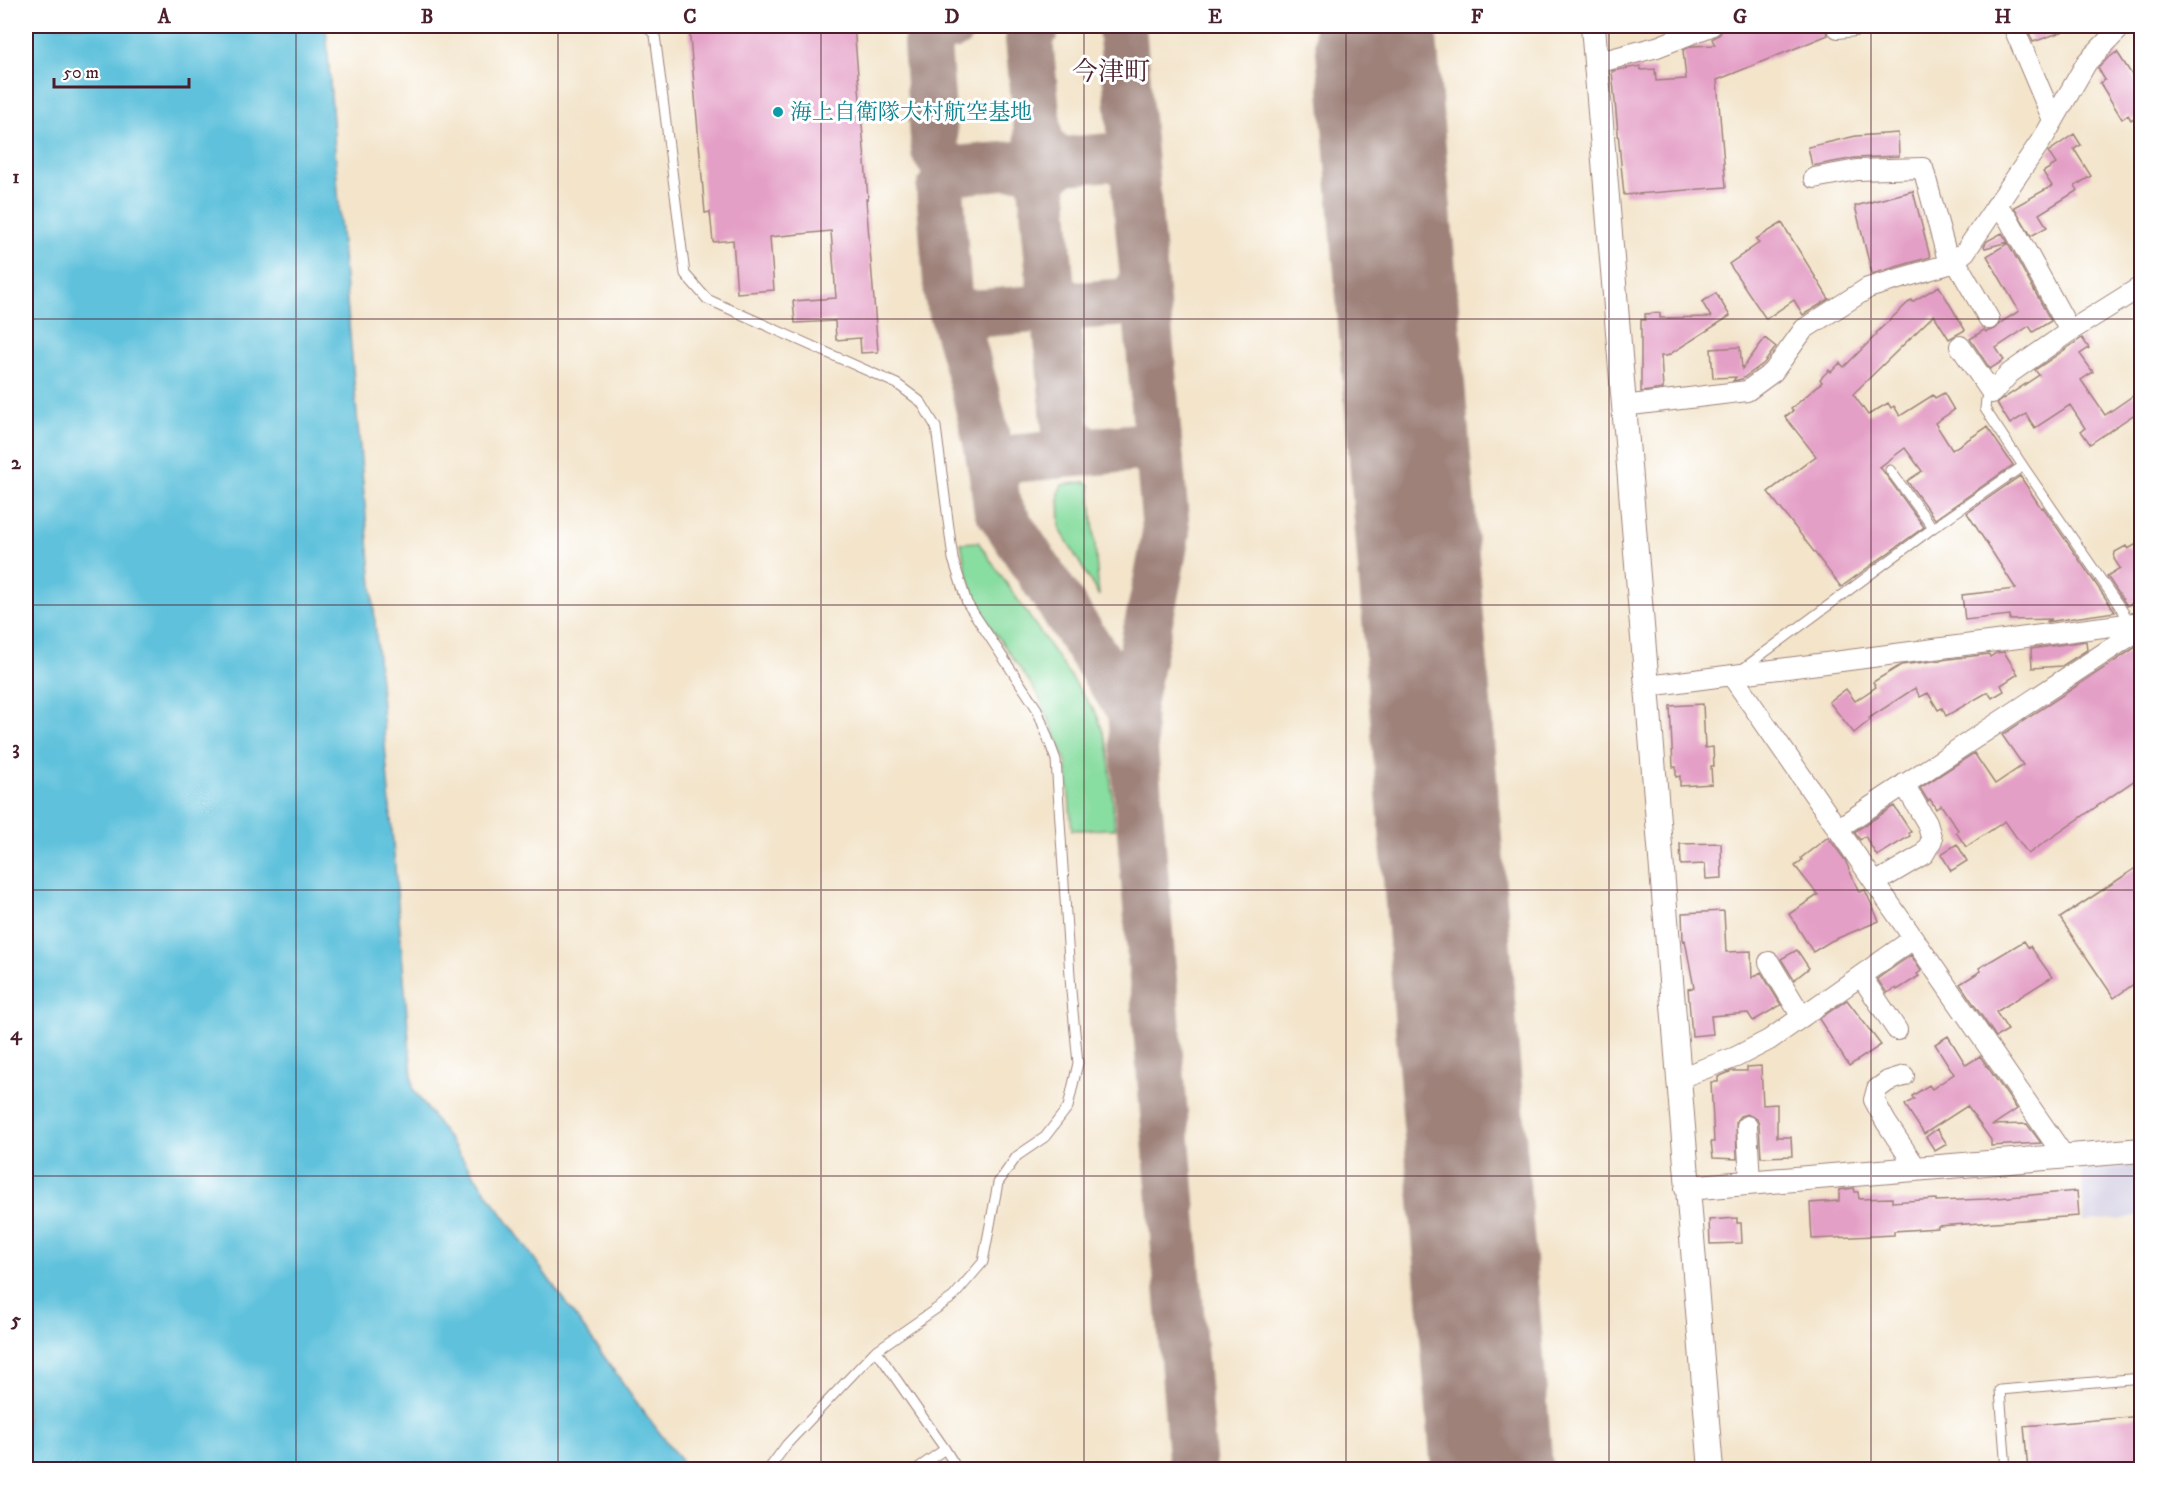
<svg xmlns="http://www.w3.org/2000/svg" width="2167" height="1495" viewBox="0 0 2167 1495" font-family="'IM FELL DW Pica','Noto Serif JP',serif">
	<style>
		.industrial { fill: #c6c0da }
		.green { fill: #88dda0; stroke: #697e66; stroke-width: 1.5 }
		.water { fill: #5ec1dc; stroke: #547084; stroke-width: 1.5 }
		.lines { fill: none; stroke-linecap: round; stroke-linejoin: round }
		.taxiway { stroke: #9e827a; stroke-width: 48 }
		.runway { stroke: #9e827a; stroke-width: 122 }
		.building { fill: #e49fc6 }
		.service-casing { stroke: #9e827a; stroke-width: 11 }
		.minor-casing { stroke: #9e827a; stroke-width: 22 }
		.tertiary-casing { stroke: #9e827a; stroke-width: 26 }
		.service { stroke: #fff; stroke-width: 9 }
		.minor { stroke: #fff; stroke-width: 20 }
		.tertiary { stroke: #fff; stroke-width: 24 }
		.grid { fill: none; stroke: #4a1f2b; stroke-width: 1.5; stroke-opacity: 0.55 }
		.culture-dot { fill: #0f9aa8; stroke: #fff; stroke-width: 2 }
		.labels { text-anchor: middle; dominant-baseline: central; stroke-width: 6; stroke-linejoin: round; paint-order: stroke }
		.culture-label { font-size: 22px; fill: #0d838f; stroke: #fff; text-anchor: start }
		.quarter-label { font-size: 26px; fill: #4a1f2b; stroke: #fff }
		.neatline { fill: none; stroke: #4a1f2b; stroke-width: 2 }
		.grid-label { font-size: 20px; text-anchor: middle; font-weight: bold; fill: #4a1f2b }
	</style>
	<rect width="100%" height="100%" fill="#fff"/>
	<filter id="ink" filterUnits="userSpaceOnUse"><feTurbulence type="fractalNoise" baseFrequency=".0167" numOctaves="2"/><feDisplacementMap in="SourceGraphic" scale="12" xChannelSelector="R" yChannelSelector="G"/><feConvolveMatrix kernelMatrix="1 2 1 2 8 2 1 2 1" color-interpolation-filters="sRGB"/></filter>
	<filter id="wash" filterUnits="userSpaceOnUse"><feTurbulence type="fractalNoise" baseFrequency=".008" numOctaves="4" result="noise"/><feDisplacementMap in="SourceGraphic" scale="24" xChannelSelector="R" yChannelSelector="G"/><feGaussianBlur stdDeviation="1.35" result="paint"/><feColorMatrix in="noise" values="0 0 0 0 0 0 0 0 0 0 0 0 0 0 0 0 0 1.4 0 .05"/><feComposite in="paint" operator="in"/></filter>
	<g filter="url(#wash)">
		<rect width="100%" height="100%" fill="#f3e4ca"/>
		<path class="industrial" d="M2141,1165V1217L2084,1221L2082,1170Z"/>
		<path class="green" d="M1085,482L1090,485L1099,596L1060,529L1059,491L1062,485Z
			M978,542L1097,715L1108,746L1115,829L1072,830L1066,761L1038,694L989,624L974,594L966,570L961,543Z"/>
		<path class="water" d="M26,26H326L341,233L372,585L413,1089L640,1407L687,1469H26Z"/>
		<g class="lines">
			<path class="taxiway" d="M952,26C940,26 933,35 927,45L935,151C950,177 959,170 986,168
				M1036,26L1029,40L1039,143L1051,156L1061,162L1050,170L1042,185L1051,289L1063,302L1074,306
				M1122,26L1166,532C1157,592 1141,651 1131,711L1193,1470
				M1112,157L1123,162L1134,172L1144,280L1135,296L1127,302L971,314L955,309L948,296L940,190L945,180L955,170Z
				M948,296C968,364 990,436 997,507L1131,711
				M1074,306L1064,314L1057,329L1066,433L1078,445L1089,451
				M995,480L999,467L1011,459L1140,447L1160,460"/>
			<path class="runway" d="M1375,26L1492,1470"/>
		</g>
		<g id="blocks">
			<path class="building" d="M689,26H854L868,199H866L878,352L861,353L860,338L836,340L835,321L795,323L793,301L836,298L831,231L770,237L774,290L737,293L733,240L713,242L710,212L705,213Z
				M1733,26H1824L1828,35L1717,80L1726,187L1624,195L1612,71L1640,66L1641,70L1655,69L1656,81L1686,79L1683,50L1692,46L1715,45L1712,39L1720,34L1722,30Z
				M2026,26H2073V28L2033,42Z
				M2117,52L2142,90V113L2131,120L2128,115L2122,119L2100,83L2105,80L2098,68L2107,59Z
				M1898,133L1899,156L1855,158L1812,166L1808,147L1856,136Z
				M2074,134L2081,145L2074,149L2091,176L2075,186L2078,190L2039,214L2047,227L2031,236L2014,207L2052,186L2043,172L2056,164L2048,152Z
				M1913,191L1930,257L1872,274L1855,206Z
				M1782,223L1829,299L1803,315L1794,300L1766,319L1729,264L1759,243L1756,239Z
				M2002,233L2008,242L1985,248L1984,246L1987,241Z
				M2008,243L2051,321L2033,332L2029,326L1996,348L2004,360L1990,369L1970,339L1984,330L1986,332L1995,329L2000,323L2019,311L1987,256Z
				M1939,286L1965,330L1949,339L1934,315L1853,394L1868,415L1888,403L1891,408L1894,406L1900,416L1933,395L1935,398L1944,393L1954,410L1935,423L1952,450L1987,427L2013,465L1935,519L1907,481L1922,471L1905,448L1880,467L1924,527L1841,587L1768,492L1816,456L1785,417L1793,411L1791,409L1822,382L1820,379L1829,370L1831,372L1840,363L1844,367L1877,334L1876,333L1911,300L1912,302Z
				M1716,293L1730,316L1667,356H1661L1663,389L1641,392V320H1645V314L1660,313V318L1711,317L1702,302Z
				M1765,338L1776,347L1764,363L1742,379L1733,381L1736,377L1713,378L1711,349L1740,347L1742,369Z
				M2082,338L2089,348L2080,354L2093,372L2081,380L2105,415L2134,395L2142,409L2090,444L2081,431L2085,428L2070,405L2035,428L2026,414L2010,424L1997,403L2039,375L2035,370Z
				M2020,476L2041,508L2043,507L2115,612L2046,622L2052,619L2010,620V615L1965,620L1962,595L2016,589L1967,513Z
				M2142,541V598L2127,606L2107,576L2120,568L2114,559L2115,552L2126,546L2128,549Z
				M2086,641L2087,650L2062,666L2032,668L2031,649Z
				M2142,643V775L2028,854L2005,821L1966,847L1956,832L1958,830L1941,805L1936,809L1930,799L1928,801L1920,788L1974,753L1995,784L2023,765L2002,735Z
				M2004,652L2018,674L2001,685L2004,691L1992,698L1988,692L1946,716L1942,708L1938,710L1928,693L1920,697L1915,688L1869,718L1870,720L1854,733L1829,702L1846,689L1855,701L1876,687L1873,682L1901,665L1989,654L1990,657L1996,653Z
				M1703,704L1705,748L1713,747L1714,766H1711L1712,784L1680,786V776L1676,777V767H1673L1670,706Z
				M1894,806L1911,832L1909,833L1910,836L1877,856L1865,836L1860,840L1854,832Z
				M1828,837L1845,860L1859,892L1865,890L1879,921L1831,941L1813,952L1789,914L1818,895L1795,866L1802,860L1801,858Z
				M1721,843L1722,878L1706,879L1705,864L1681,865L1680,844Z
				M1957,844L1967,861L1951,871L1941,854Z
				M2142,864V978L2114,998L2060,918Z
				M1724,911L1726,952L1751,951L1752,978L1761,972L1781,1005L1753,1021L1748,1013L1711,1016L1713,1034L1692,1036L1688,989L1694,988L1685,940L1683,941L1682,913Z
				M2024,941L2028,947L2030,946L2052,977L1996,1012L2008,1030L1996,1037L1960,984L1981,971L1979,968Z
				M1797,950L1809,968L1794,980L1781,959Z
				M1911,955L1921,971L1917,974L1919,976L1897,990L1896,988L1887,993L1877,979Z
				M1847,1000L1881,1045L1849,1066L1819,1019Z
				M1948,1036L1966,1065L1980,1056L2017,1109L1993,1125L2027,1124L2041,1143L1991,1146V1140L1967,1106L1924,1134L1905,1105L1914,1099L1912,1096L1929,1085L1932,1089L1954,1074L1935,1044Z
				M1761,1066L1763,1105L1777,1104V1137H1791L1792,1156L1761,1157L1759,1125L1757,1119L1747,1114L1740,1116L1736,1121L1737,1159L1713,1158L1711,1142H1714L1711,1082H1718V1077L1732,1071H1747V1067Z
				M1937,1129L1947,1144L1935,1151L1926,1137Z
				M1854,1188L1855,1192H1858L1859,1199L1892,1198V1202L1936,1199V1201L1986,1199L2077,1191L2079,1216L1938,1226V1228L1894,1231V1235L1812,1239L1810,1203L1839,1201V1190Z
				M1737,1218V1223H1741L1742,1243L1710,1244L1709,1220Z
				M2142,1416V1470H2028L2024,1426Z"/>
		</g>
	</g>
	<g filter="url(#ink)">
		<use href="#blocks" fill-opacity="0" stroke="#9e827a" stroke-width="1.5"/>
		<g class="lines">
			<g class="service-casing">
				<path id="service" d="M646,26L655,35L685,274L707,299L897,384L921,402L936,427L953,559L967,603L1037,709L1056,760L1071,991L1078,1063L1068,1107L1045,1137L1017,1156L998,1183L983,1262L953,1297L874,1352L787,1444L768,1470
					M1992,393L1986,399L1985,409L2023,466
					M1890,470L1933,528
					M1741,670L1933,528L2023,466L2131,623
					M876,1350L945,1449L915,1470
					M945,1449L958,1470
					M2006,1470L2000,1390L2142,1378"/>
			</g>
			<g class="minor-casing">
				<path id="minor" d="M1836,26L1838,28L1854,26
					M2013,26L2053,120
					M1596,63L1657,47L1711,26
					M1814,178L1857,170L1923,168L1949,264
					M1996,206L2008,218L2070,331L2142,286
					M1955,260L1989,319
					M1960,346L1992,393L2010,373L2070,331
					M1623,406L1747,391L1773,372L1804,329L1868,288L1949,264L1965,252L2045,135L2087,62L2122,26
					M1732,676L2064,1156
					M1648,686L2142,622
					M1837,829L2142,628
					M1875,883L1924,854L1932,840L1927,823L1904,784
					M1769,962L1802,1017
					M1861,976L1897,1030
					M1904,1076L1888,1081L1877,1089L1874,1100L1886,1122L1917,1169
					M1679,1078L1736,1057L1769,1040L1913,939
					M1747,1126L1750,1183"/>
			</g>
			<g class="tertiary-casing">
				<path id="tertiary" d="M1593,26L1711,1470
					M1687,1188L2142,1150"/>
			</g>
			<use href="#service" class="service"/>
			<use href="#minor" class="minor"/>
			<use href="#tertiary" class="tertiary"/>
		</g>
	</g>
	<path class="grid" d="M296,26V1470M558,26V1470M821,26V1470M1084,26V1470M1346,26V1470M1609,26V1470M1871,26V1470M26,319H2142M26,605H2142M26,890H2142M26,1176H2142"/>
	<circle class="culture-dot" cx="778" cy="112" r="6"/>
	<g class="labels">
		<g class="culture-label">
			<text x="790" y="112">海上自衛隊大村航空基地</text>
		</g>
		<g class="quarter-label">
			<text x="1111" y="72">今津町</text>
		</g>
	</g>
	<rect width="2167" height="1495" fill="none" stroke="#fff" stroke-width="66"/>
	<path d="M54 78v9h135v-9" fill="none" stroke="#4a1f2b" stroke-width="3"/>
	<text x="63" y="78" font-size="18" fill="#4a1f2b" stroke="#ffffff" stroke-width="4.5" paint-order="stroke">50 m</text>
	<rect x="33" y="33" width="2101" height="1429" class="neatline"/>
	<g class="grid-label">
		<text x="164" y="23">A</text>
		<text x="427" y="23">B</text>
		<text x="690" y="23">C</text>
		<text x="952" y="23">D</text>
		<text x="1215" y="23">E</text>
		<text x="1477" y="23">F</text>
		<text x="1740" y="23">G</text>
		<text x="2003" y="23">H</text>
		<text x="16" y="183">1</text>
		<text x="16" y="469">2</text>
		<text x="16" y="754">3</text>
		<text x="16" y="1040">4</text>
		<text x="16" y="1326">5</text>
	</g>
</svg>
